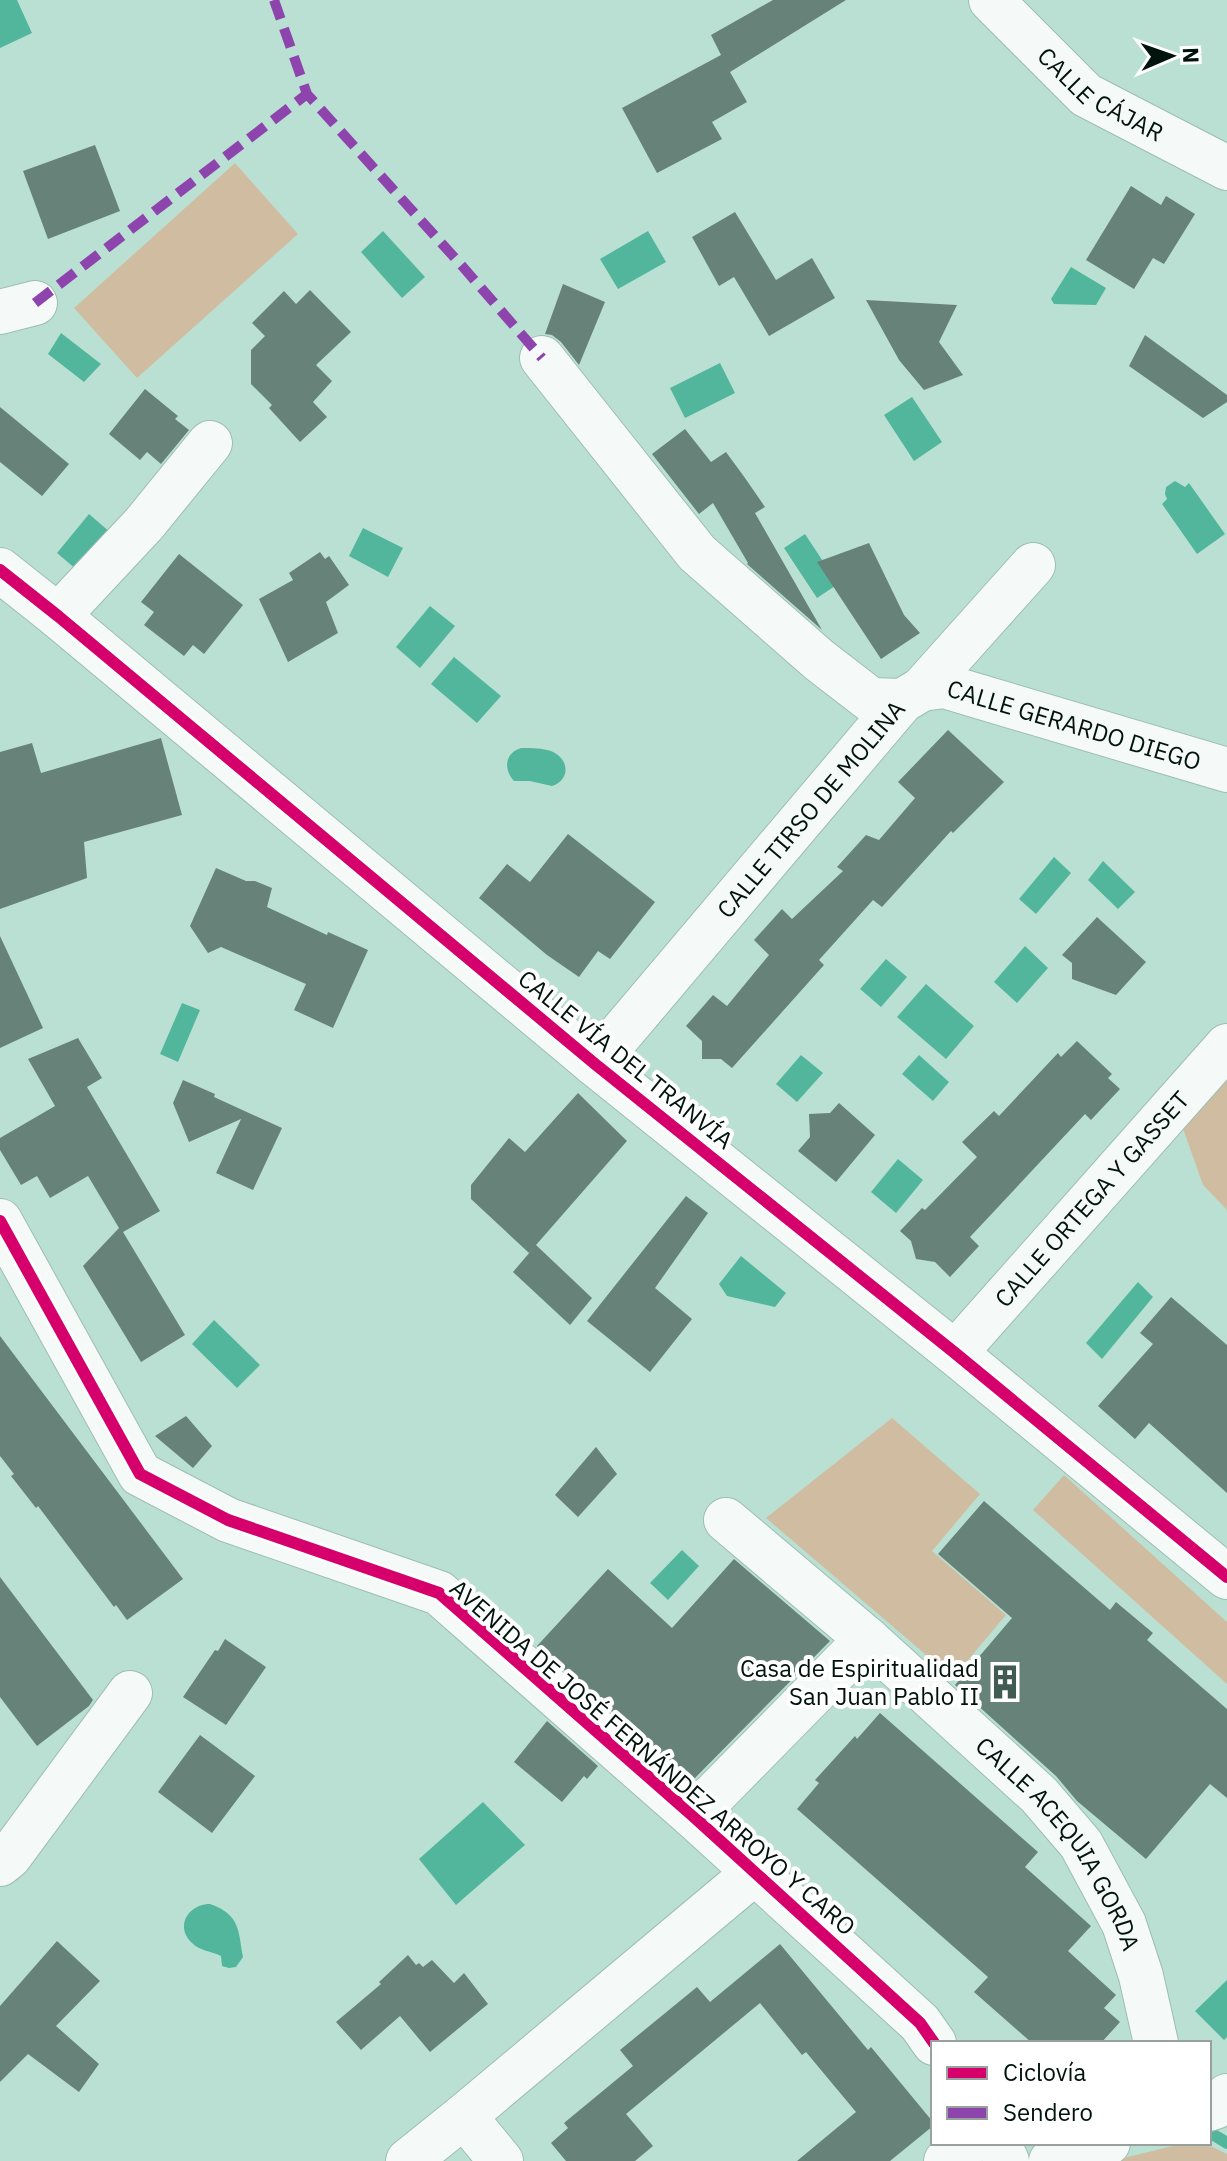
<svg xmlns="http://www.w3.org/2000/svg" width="1227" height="2161" viewBox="0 0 1227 2161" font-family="'IBM Plex Sans',sans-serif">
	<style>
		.green { fill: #d0bda1 }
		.water { fill: #52b69c }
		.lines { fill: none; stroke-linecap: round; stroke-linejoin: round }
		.stream { stroke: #52b69c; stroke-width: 12 }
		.building { fill: #668279 }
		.minor-casing { stroke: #9ebdb3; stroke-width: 46 }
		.minor { stroke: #f5faf8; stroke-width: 44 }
		.quiet { stroke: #8e44ad; stroke-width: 10; stroke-dasharray: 20 10; stroke-linecap: butt }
		.cycleway-casing { stroke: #fff; stroke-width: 17 }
		.cycleway { stroke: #d6006c; stroke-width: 12 }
		.labels { text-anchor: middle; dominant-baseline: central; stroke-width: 8; stroke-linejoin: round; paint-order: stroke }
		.street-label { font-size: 24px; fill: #00130c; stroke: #fff }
		.poi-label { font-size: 24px; fill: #00130c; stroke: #fff; text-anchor: end }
	</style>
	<rect width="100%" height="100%" fill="#bae0d3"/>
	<path class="green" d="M235,163L298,234L137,378L74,308Z
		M1227,1073V1210L1203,1185L1181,1123Z
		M892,1418L980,1494L932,1551L1006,1615L953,1678L766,1518Z
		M1064,1475L1227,1622V1684L1033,1510Z
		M1185,2143H1204L1227,2154V2161H1111Z"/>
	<path class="water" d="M0,0H17L32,33L0,48Z
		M383,231L425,277L402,298L361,252Z
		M648,231L666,262L618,289L600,259Z
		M1071,267L1106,288L1096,305L1054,304L1051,299Z
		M61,333L101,364L84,382L48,354Z
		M720,363L735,393L685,418L670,388Z
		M912,397L942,442L914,461L884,415Z
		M1175,481L1185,487L1189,483L1225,534L1197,554L1162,504L1167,499L1165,494L1166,487Z
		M89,514L111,533L77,570L57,553Z
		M363,528L403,548L388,577L349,556Z
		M805,534L838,584L817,598L784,548Z
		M430,606L455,626L420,668L396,647Z
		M454,657L501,696L477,723L431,684Z
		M521,748C530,748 539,748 547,750C567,754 574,778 552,786L530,781H514C503,769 505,753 521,748Z
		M1054,857L1071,873L1036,914L1019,899Z
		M1103,861L1135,892L1118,909L1088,880Z
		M1025,946L1048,968L1017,1003L994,982Z
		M886,959L907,977L881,1007L860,989Z
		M926,984L974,1026L946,1059L897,1017Z
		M182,1003L200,1010L178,1062L160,1054Z
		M801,1055L823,1073L797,1102L776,1084Z
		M919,1055L949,1082L933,1101L902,1074Z
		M898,1159L923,1180L896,1213L871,1192Z
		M741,1256L786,1293L775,1307L727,1296L719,1284Z
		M1138,1282L1153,1297L1102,1359L1086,1343Z
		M214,1320L260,1365L237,1388L192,1344Z
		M682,1550L699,1566L668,1600L650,1583Z
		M483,1802L525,1845L456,1905L419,1859Z
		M210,1904C241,1915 238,1931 243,1957L236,1967L229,1968L222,1966L221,1956C211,1951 200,1951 192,1943C174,1926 189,1904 210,1904Z
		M1227,1980V2037L1224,2040L1195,2011Z"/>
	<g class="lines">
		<path class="stream" d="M1209,2132L1227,2143"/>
	</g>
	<path class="building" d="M773,0H846L730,72L747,102L712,122L722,139L657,173L622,108L721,55L711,35Z
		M95,145L120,211L48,239L23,171Z
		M1131,186L1161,205L1166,196L1195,214L1164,264L1153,258L1134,289L1086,260Z
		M735,212L776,280L812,258L835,298L769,336L734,277L719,286L692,237Z
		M563,284L605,302L579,365L561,342L552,335L545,334Z
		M310,290L351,332L316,365L332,381L313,402L327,417L300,442L269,408L272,405L251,384V350L265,336L252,323L284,291L296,304Z
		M866,300L957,305L939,342L963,375L924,390L899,360Z
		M1145,335L1227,395V402L1203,418L1129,366Z
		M145,389L178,416L175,419L189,430L161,464L147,452L140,460L109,434Z
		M0,407L69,464L42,496L0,462Z
		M685,429L711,462L726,452L745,478L765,507L755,513L822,630L747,564L748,563L713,503L699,514L652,454Z
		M869,543L904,615L920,633L881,659L817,562Z
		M320,552L325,559L329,556L349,585L326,602L338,633L288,662L259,599L293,580L289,573Z
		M179,554L243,605L204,654L193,645L184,656L144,625L154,612L141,602Z
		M948,730L1004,782L953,833L951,831L882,907L873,900L819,960L824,965L732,1068L721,1059H702V1041L686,1026L713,995L727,1006L769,955L754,940L782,909L792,919L843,871L837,867L866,835L879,840L915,798L898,782Z
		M161,738L182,815L84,842L87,878L0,909V752L32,743L41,773Z
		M568,834L655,902L610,959L598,951L579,977L547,955L479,898L507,864L530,882Z
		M216,868L246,881H255L272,888L267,907L327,935L328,932L368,950L333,1028L294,1010L306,984L221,947L208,953L190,926Z
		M1097,917L1146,962L1116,995L1072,979V963L1062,955Z
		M0,936L43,1028L0,1048Z
		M78,1038L102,1078L87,1087L160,1211L123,1232L185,1335L141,1362L83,1266L119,1228L88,1176L50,1198L37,1176L21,1185L0,1150V1138L55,1106L28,1059Z
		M1077,1041L1112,1074L1108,1078L1120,1089L1091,1120L1085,1114L970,1237L979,1246L950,1277L935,1262L916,1259L911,1241L900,1231L922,1208L925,1210L977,1157L962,1142L994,1111L999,1116L1058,1053L1061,1057Z
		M183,1080L215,1094L214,1097L282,1128L253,1190L216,1173L241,1119L189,1142L173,1103Z
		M578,1093L627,1141L529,1253L471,1199V1185L509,1138L525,1152Z
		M839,1103L875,1135L836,1182L798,1151L810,1137L809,1114L830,1113Z
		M686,1196L708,1213L655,1288L692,1319L650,1372L587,1321Z
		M536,1245L592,1298L570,1325L513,1272Z
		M1171,1297L1227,1345V1493L1149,1423L1135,1439L1098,1406L1153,1344L1140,1333Z
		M0,1336L183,1579L127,1620L116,1605L114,1607L38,1506L36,1508L11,1476L14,1474L0,1456Z
		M186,1416L212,1446L193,1468L155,1436Z
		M596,1447L617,1474L578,1517L555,1495Z
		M984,1501L1110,1610L1116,1602L1153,1633L1147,1640L1227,1709V1798L1210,1784L1146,1859L1077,1801L1056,1776L955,1685L1012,1618L938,1554Z
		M734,1559L830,1641L694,1779L652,1747L537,1646L608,1569L672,1628Z
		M0,1577L93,1700L89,1706L37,1746L0,1697Z
		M225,1639L266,1667L226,1725L183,1697L215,1650L218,1651Z
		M880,1713L1038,1852L1025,1867L1091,1926L1068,1951L1116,1995L1104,2008L1120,2022L1101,2043H1032L974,1992L988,1977L797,1809L819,1783L815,1780L855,1736L857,1739Z
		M547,1721L598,1766L587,1779L584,1776L562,1802L514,1762Z
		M200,1735L255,1776L212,1833L158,1792Z
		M57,1941L100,1981L56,2026L99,2064L79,2092L28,2054L0,2082V2006Z
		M780,1944L868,2050L871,2047L933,2122V2126L890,2161H797L856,2112L806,2052L802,2055L760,2003L626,2114L653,2146L635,2161H566L551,2143L568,2128L564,2123L633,2066L620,2050L697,1987L710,2002Z
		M408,1955L416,1965L419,1963L423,1967L432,1960L454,1983L464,1973L488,2004L430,2052L400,2016L361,2050L336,2022L381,1984L379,1982Z"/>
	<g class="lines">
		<g class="minor-casing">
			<g id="minor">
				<path id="s1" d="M991,0L1086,95L1227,168"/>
				<path d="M0,312L35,303"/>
				<path d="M542,358L697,553L819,660L871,700L902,701"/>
				<path d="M0,570L58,616L595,1064L955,1353L1227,1577"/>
				<path d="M58,616L144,524L210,443"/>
				<path id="s2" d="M922,689L944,686L1227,770"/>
				<path id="s3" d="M595,1064L902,701L922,689L1033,565"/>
				<path d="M0,1221L140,1474L228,1520L439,1593L693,1816L920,2023L934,2043"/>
				<path id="s4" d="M955,1353L1227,1046"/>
				<path id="s5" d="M726,1520L867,1639L1039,1795L1081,1844L1124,1924L1141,1976L1156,2043"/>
				<path d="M693,1816L867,1639"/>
				<path d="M0,1864L9,1857L130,1693"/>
				<path d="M1209,2109L1215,2107L1227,2096"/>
				<path d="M464,2116L501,2161"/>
				<path d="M998,2143L1007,2161"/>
				<path d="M408,2161L464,2116L754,1873"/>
				<path d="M946,2161L969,2143"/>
				<path d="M1051,2161L1108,2143"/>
			</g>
		</g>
		<use href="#minor" class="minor"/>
		<path class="quiet" d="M274,0L307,94L463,267L542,358
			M35,303L307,94"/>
		<g class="cycleway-casing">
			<path id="cycleway" d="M0,570L58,616L595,1064L955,1353L1227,1577
				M0,1221L140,1474L228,1520L439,1593L693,1816L920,2023L934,2043"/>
		</g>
		<use href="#cycleway" class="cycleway"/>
	</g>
	<defs>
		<g id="building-bare" transform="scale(2.76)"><path d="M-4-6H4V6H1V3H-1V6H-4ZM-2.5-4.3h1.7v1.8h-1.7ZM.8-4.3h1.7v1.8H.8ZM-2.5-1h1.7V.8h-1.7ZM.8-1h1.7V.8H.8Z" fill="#415b52" stroke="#fff" stroke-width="2.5" paint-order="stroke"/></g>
	</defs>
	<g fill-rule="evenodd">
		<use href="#building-bare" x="1005" y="1682"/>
	</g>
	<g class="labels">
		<g class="street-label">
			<text stroke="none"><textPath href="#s1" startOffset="146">CALLE CÁJAR</textPath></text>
			<text stroke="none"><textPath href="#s2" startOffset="158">CALLE GERARDO DIEGO</textPath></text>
			<text stroke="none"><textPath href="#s3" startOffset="334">CALLE TIRSO DE MOLINA</textPath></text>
			<text transform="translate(626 1059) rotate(39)">CALLE VÍA DEL TRANVÍA</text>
			<text stroke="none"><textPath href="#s4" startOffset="206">CALLE ORTEGA Y GASSET</textPath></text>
			<text transform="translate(653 1757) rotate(41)">AVENIDA DE JOSÉ FERNÁNDEZ ARROYO Y CARO</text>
			<text stroke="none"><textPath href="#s5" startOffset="468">CALLE ACEQUIA GORDA</textPath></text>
		</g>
		<g class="poi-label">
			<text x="979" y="1668">Casa de Espiritualidad<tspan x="979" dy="28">San Juan Pablo II</tspan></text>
		</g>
	</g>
	<rect x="931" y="2041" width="280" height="104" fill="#ffffff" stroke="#99a19e" stroke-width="2"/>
	<rect x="947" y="2067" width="40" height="12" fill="#d6006c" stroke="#99a19e" stroke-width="2"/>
	<text x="1003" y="2081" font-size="24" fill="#00130c">Ciclovía</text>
	<rect x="947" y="2107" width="40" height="12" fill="#8e44ad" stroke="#99a19e" stroke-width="2"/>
	<text x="1003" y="2121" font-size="24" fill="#00130c">Sendero</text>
	<g transform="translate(1171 56) rotate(88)" stroke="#ffffff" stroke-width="6" paint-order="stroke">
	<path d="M0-6L14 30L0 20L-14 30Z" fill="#00130c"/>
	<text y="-12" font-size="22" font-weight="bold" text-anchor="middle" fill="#00130c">N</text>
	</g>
</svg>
